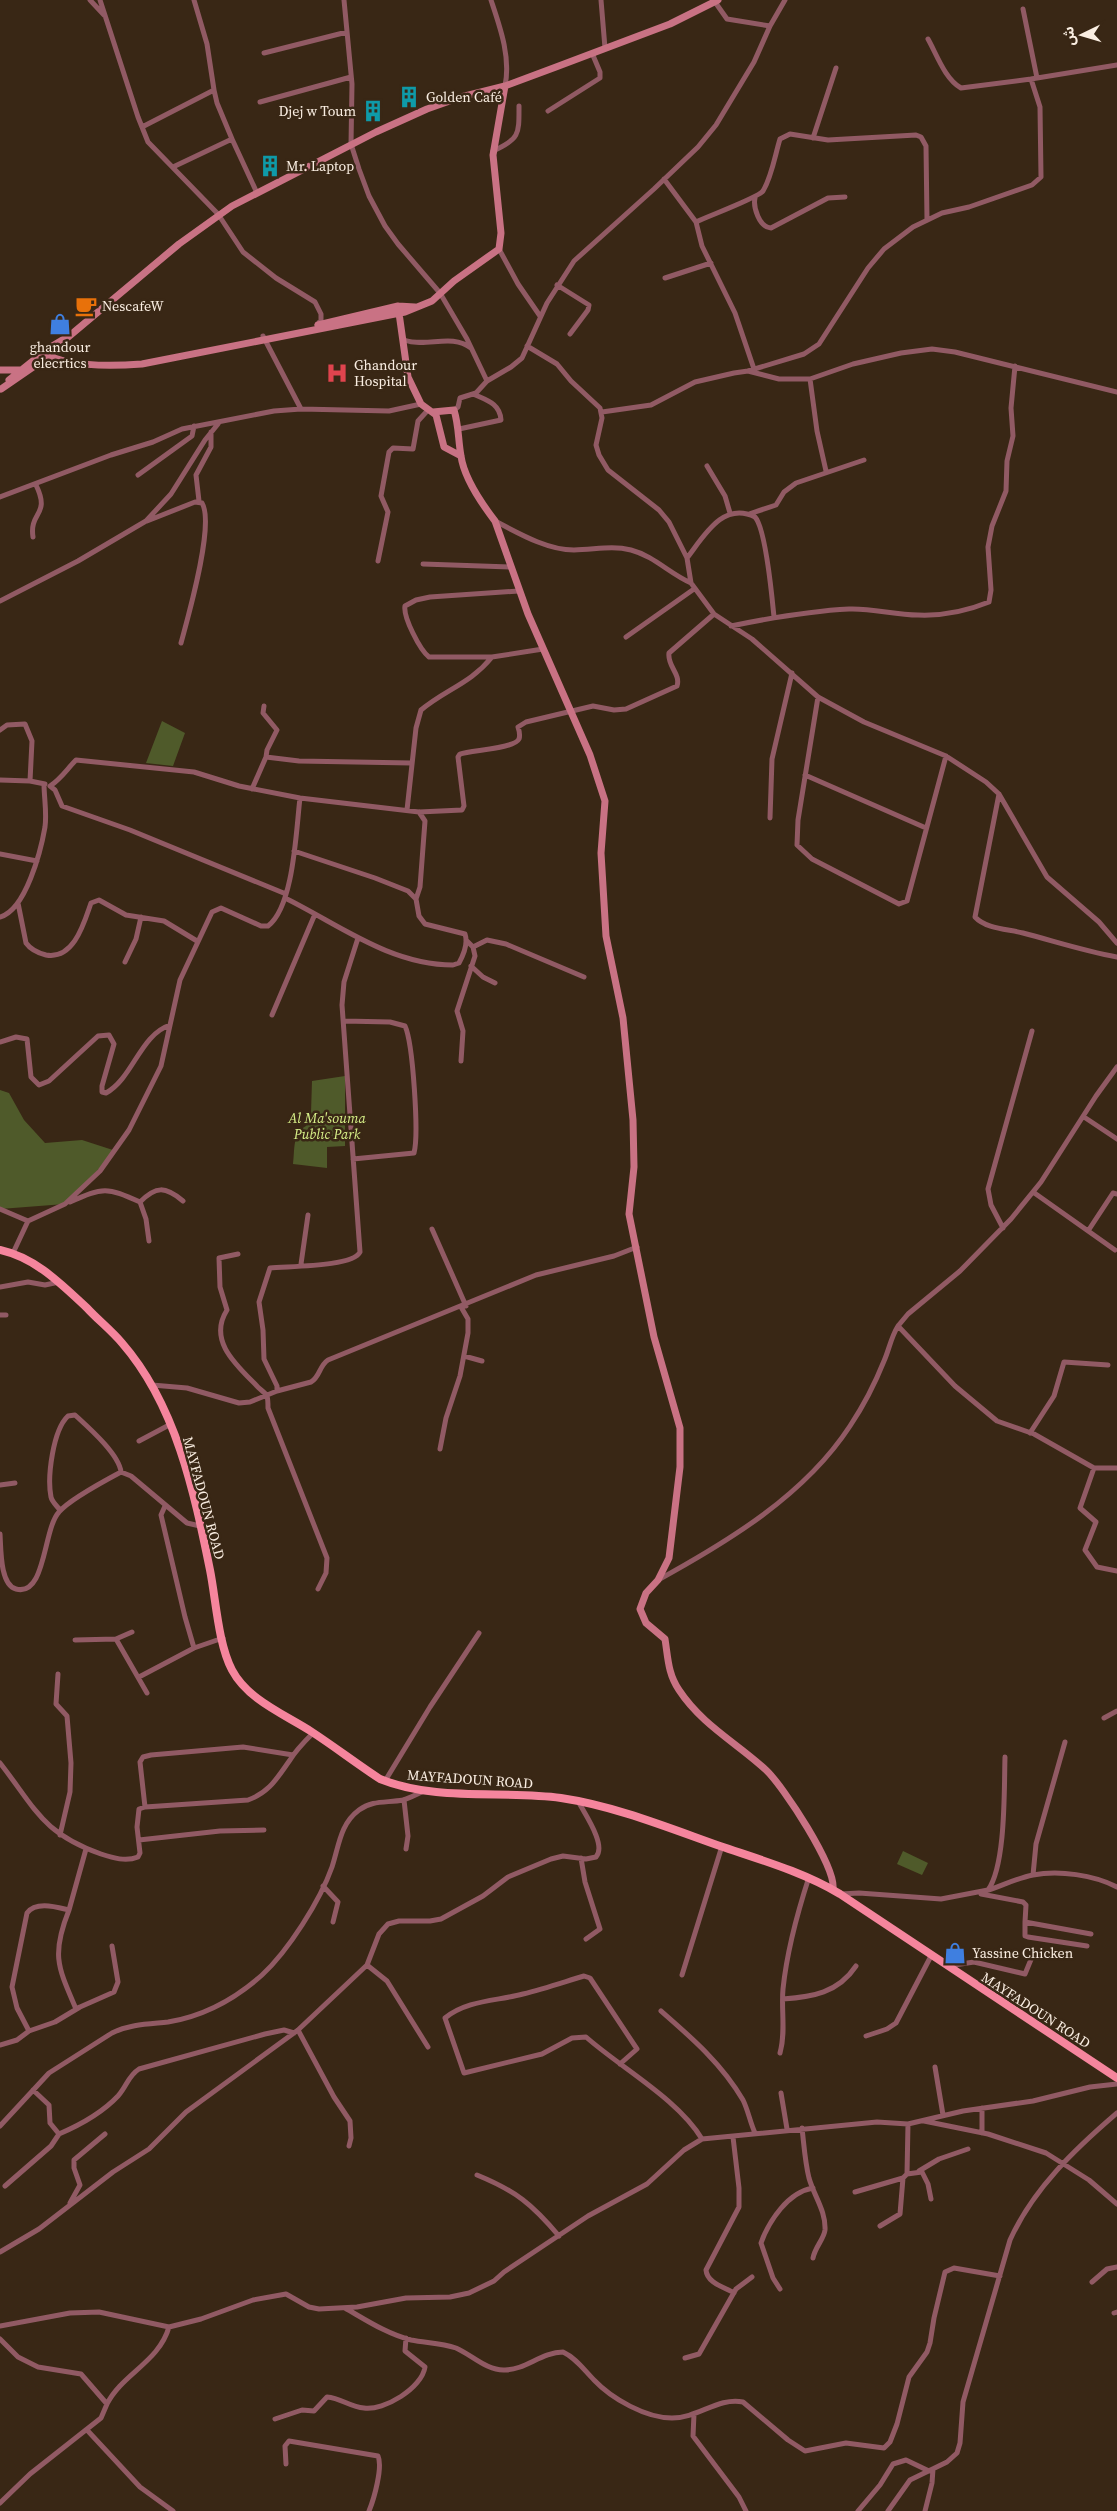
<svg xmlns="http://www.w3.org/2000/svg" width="1117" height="2511" viewBox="0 0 1117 2511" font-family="'Source Serif 4','Noto Sans Arabic',serif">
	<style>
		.green { fill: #4f5a2a }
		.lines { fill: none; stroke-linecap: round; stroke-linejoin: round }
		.street { stroke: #915a64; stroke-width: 5 }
		.secondary { stroke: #c97284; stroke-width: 7 }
		.primary { stroke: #f5859d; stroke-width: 8 }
		.labels { text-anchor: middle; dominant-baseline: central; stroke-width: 5; stroke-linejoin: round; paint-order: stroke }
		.poi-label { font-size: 14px; fill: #faeee2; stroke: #392715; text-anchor: start }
		.park-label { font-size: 14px; font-style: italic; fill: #d7f088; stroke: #392715 }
		.street-label { font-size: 14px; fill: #faeee2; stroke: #392715 }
	</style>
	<rect width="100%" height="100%" fill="#392715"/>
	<path class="green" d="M162,721L185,733L173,766L146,763Z
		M345,1076V1146L327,1147V1168L293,1164C295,1150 292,1134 306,1126L311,1113L312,1081Z
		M0,1090L9,1093L24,1120L45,1143L82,1140L116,1151L65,1204L0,1209Z
		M903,1851L928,1863L922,1875L897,1864Z"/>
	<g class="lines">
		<path class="street" d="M90,0L104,15
			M100,0L138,117L148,142L218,214L243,252L276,278L315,302L321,314V320L317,325
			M194,0L207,44L214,90
			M344,0L352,84L351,144L359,169L369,196L385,226L398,244L440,293L467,339L487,381L511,367L522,358L547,303L574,261L654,189L698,147L716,125L754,62L770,26L785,0
			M491,0C500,27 511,57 505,86
			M601,0L605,48
			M715,2L727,19L770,26
			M1023,9L1037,78
			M264,53L347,32
			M1031,79L1117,65
			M260,102L351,77
			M548,111L600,78V72L592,53
			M142,127L214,90L217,103L232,139L173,167
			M813,138L836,68
			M232,139L257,193
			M493,151C520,139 519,134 519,106
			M664,179L696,222L702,246L735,313L754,369
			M755,198C753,207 759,227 771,228L828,198L845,197
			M696,222C708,216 758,198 763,191C772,176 775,155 780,139L790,134L828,140L916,135L921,137L926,146L927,220
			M499,249L518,284L540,316
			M665,278L711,263
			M557,285L589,305L588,310L570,334
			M404,340C427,348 451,333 471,348
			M748,371L804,354L819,344L868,268L884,249L913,227L942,213L969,207L1032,185L1041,177L1040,107L1031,79L961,88C945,79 937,55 928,39
			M810,379L817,431L826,471
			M301,409L389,411L421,404
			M454,410L458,407L460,398L476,393L487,381
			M602,412L651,405L695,382L734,373L748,371L779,379H810L853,364L901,353L932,349L955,352L1117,392
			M459,429L501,420C500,403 486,400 473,394
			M707,466L725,496L730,513
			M138,475L192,436L194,426
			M0,497L111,455L153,442L182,429L274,411L301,409L263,336
			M199,501L196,475L211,447V432
			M749,514L776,505L784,492L796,483L864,460
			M147,521L195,502L202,503C215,524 188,617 181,643
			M495,521C518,533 547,550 574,550C594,550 611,545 631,550C654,556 670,574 691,583L687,558L669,522L659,510L608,470L599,455L596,445L602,418L600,408L571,381L557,364L527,346
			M33,537C29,511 51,516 36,485
			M687,558C704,536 723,501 755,517C766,529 772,597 774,617
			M378,561L388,512L381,496L389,452L393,448L413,449L418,421L428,410
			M423,564L510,567
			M0,601L78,561L146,521L171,494L205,440L218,424
			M714,614L752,639L818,697L864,722L946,756L986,782L999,794L1047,877L1099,922L1117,943
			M731,626C770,618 809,611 849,609C872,608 895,615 918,615C942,616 967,611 989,602L991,590L988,547L992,526L1006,491L1007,461L1013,436L1011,408L1015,366
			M626,637L694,589
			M492,657H429C420,650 403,617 405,606L416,600L430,597L519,591
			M818,697L798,820L797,845L812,859L899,904L907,901L946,756
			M264,706L263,713L277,730L267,750L266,757L299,761L411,763
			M0,730L7,725L25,724L32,741L30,781L45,784
			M805,775L926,828
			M0,780L30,781
			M252,789L266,757
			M999,794L975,917C986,929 1008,929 1023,933C1054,941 1084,951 1117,957
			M407,810L416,728L421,710C446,689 470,684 492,657L543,649
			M770,818L772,759L792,673
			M0,854L37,861
			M286,894L130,830L62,806L55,790L50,786C61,779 67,769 76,760L194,772L239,786L300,798L419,812L462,810L464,806L458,757L460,754C471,750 514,749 519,739C520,736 519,730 518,727L526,722L593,706L614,710L626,709L677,686C681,674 667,666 669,653L714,614L691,583
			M285,898C338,924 390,965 453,965L459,963C464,954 468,943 465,934L425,924L419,916L416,899L408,891L375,878L294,851
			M416,899L420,887L425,821L419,812
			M18,903L26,943C31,950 38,953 46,955C74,960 84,923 91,903L99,900L126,915L164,921L197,941
			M0,917C26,910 41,850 45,827C47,813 44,797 44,784
			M473,947L487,940L506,944L584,977
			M125,962L136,939L141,917
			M471,966L483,977L495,983
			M272,1015L315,914
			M344,1021L390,1022L405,1026C413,1043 419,1135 414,1153L353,1159
			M0,1042L16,1037L27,1039L31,1077L39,1085L49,1081L98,1036L109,1035L114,1044L102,1086V1092L106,1093C133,1078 140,1035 170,1025
			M461,1061L463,1031L457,1011L475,956L473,947L466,940
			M1117,1067L1096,1096L1041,1182L1011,1219L960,1271L908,1314L898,1326L955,1386L997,1421L1034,1434L1094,1468H1117
			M1084,1117L1117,1139
			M1033,1192L1115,1250
			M70,1202C103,1187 107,1187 140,1202L146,1219L149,1241
			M140,1202C156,1186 165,1186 183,1201
			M0,1209L28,1221
			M1003,1228L991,1205L988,1189L1032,1031
			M432,1229L466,1306
			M1088,1231L1113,1193L1117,1194
			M13,1253L28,1221L65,1204L100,1171L129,1130L161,1066L180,980L212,912L221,908L261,926H268C294,906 296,830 300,798
			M238,1254L219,1258L220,1287L227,1310C208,1340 235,1364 256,1385C259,1389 265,1392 267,1396C268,1399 268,1405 268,1408L327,1558L326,1573L318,1589
			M301,1264L308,1215
			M0,1287L28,1282L45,1285L59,1282
			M0,1315H6
			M464,1356L482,1361
			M152,1385L187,1388L239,1403L250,1402L277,1391L311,1382C320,1377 319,1366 328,1360L536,1275L614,1256L637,1247
			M277,1391V1386L264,1359L263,1330L259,1302L270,1268C288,1266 353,1267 360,1252L342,1005L344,982L358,938
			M1030,1433L1054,1396L1064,1362L1108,1365
			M139,1441L171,1424
			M440,1449L446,1418L460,1376L468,1333V1319L461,1307
			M1094,1468L1080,1508L1096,1522L1085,1550L1097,1567L1117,1571
			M0,1485L15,1483
			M165,1506L161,1515L185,1617L194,1648
			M60,1510C57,1506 52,1502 51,1497C47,1477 53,1430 68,1416L75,1415C88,1427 119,1454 121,1472
			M0,1534C1,1549 0,1585 16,1589C46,1597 43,1529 59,1512C69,1500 106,1480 121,1472L131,1476L187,1523L200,1526
			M658,1580C729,1541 805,1495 850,1426C862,1408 876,1381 884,1361C889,1350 891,1337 898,1326
			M116,1639L132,1632
			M75,1640L116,1639L147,1693
			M58,1674L56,1704L67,1716L71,1763L70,1792L60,1835
			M139,1677L194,1648L223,1638
			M1104,1718L1117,1711
			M0,1763C36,1809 42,1833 101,1854C113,1858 126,1862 138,1857L140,1853L137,1827L139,1809L145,1807L248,1800C270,1792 277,1778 290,1760C296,1750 305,1741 313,1733
			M385,1781L430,1707L479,1633
			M404,1800L408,1836L406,1849
			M145,1807L140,1762L143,1757L151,1755L243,1747L293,1755
			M139,1840L220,1831L264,1830
			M581,1858L585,1882L600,1929L586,1939
			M1033,1875L1036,1844L1065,1742
			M323,1886L338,1902L333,1922
			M989,1890C1003,1885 1018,1878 1033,1875C1059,1870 1094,1875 1117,1887
			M841,1894L859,1893L941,1899L988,1890C1006,1865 1004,1789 1005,1757
			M981,1894L1023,1902L1026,1905L1025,1922L1091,1934
			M69,1910L86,1849
			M1025,1922V1936L1028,1937L1087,1946
			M367,1965L387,1981L428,2047
			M948,1966L974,1962L1025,1974L1032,1957
			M682,1975L722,1846
			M783,1999C812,1997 838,1993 856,1966
			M661,2011C692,2038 722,2064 743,2100C748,2110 750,2122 755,2133
			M298,2030L334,2097L350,2121L351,2138L349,2146
			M29,2031L55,2022L80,2007L114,1992L118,1982L112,1946
			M866,2036L887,2029L896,2023L931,1956
			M0,2045L17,2040L29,2031L17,2008L12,1987L27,1913C36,1901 56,1907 69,1910C51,1955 58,1967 76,2009
			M780,2053C786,2032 781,2010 783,1989C787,1950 797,1914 809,1877
			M620,2064L637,2049L590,1978L584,1976C564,1982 544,1989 523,1994C497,2001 467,2000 445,2018L464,2073L542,2054L572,2038L586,2037C621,2068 678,2099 702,2139
			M935,2067L943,2115
			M33,2090L49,2105L50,2123L59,2134C80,2125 102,2113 118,2096C127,2086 128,2076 139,2069L265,2034L284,2030L294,2033
			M781,2093L787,2129
			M982,2108V2133
			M924,2121L988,2134L1046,2153L1089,2180L1117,2204
			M0,2126L49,2073L112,2033C130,2024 149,2024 168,2022C204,2016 235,1999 262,1975C288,1951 320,1901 332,1867C339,1846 340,1824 359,1810C372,1800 387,1803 403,1800C410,1798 417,1794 424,1791
			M802,2128C804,2145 805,2162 809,2178C814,2196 826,2211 825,2230C824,2239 815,2247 813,2258
			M733,2137L739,2188V2207L706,2270C707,2283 724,2287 734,2293
			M919,2171L939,2159L968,2149
			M907,2174L922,2172L928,2184L931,2199
			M477,2175C516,2191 532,2204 559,2236
			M5,2186L51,2146L59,2134
			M855,2192L903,2178
			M70,2203L80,2185L74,2168V2160L105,2134
			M880,2226L900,2214L903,2178L907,2174L908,2124
			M0,2252L39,2229L113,2172L149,2149L186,2112L298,2030L367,1965L379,1934L388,1924L399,1921H430L441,1919L483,1896L508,1877L551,1859L563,1856L586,1859L596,1857C607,1845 584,1813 578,1801
			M1092,2282L1107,2269L1117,2267
			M780,2289L773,2278L761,2243C769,2221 788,2192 813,2188
			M345,2308C366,2320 387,2334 411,2340C426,2343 441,2343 456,2348C472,2355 487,2371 505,2370C525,2370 542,2352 563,2352C576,2358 584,2370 594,2380C612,2399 646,2418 672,2418C698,2418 718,2397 743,2402L788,2440L805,2451L846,2443L884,2448L890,2442L897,2424L909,2377L927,2352L930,2343L934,2318L945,2272L954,2268L1000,2276
			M1114,2313L1117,2312
			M0,2326L70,2313L99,2312L169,2327L201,2319L253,2300L286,2294L309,2307L319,2309L357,2307L406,2298L450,2297L469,2293L494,2281L504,2272L588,2216L647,2184L684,2150L702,2139L877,2122L908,2124L963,2111L1033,2101L1090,2087L1117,2084
			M0,2339L18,2357L38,2367L81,2374L107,2404L101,2418L30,2474L0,2503
			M685,2358L699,2354L736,2289L752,2277
			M107,2404C122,2374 159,2362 169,2327
			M694,2414L693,2436L739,2497L746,2511
			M275,2419L302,2410L314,2411L327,2397C341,2398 350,2407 364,2408C384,2411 422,2388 425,2367L405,2351L406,2338
			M87,2430L140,2487L173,2511
			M286,2464L285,2446L289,2441L378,2456C383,2467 374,2499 369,2511
			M858,2511L880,2485L893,2464L906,2460L929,2471
			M888,2511L910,2480L947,2462L957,2453L960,2443L963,2402L1010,2240C1033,2189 1075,2149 1117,2113
			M925,2511L932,2483L933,2469"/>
		<path class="secondary" d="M398,306L408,377L421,404L436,415L444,447L461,456
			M318,325L398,306L415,307
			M43,352C66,368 114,366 142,364L405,312L432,301L454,281L499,249L501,233L493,155L505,86
			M0,370H23
			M9,380L49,348L64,339
			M1,389L49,356L67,338L179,244L232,206L376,132L427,109L461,97L505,86L556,67L670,24L718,0
			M433,412L454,410C459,426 458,440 461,456C464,478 482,504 495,521L528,614L590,755L605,801L601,853L606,936L623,1018L633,1120L634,1167L629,1214L654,1337L680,1428V1467L669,1558L658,1580L646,1593L640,1609L646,1623L665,1639C668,1658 668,1674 679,1690C702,1725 737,1743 766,1770C784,1787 836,1867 833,1889"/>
		<path class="primary" d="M0,1250C36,1258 61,1284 87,1308C98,1320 111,1330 122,1343C176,1405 194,1491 210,1570C216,1600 218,1643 232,1670C248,1700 284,1714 312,1732C335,1747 357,1764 380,1779C437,1802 502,1790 561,1798C615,1806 669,1828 720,1846C761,1860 803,1872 840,1894L1117,2078"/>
	</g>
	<defs>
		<g id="building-bare" transform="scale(1.725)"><path d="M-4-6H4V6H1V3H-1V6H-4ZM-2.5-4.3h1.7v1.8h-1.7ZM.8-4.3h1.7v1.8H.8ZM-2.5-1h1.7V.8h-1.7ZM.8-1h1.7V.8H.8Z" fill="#0f9aa8" stroke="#392715" stroke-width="2.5" paint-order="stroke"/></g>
		<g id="cafe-bare" transform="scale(1.725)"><path d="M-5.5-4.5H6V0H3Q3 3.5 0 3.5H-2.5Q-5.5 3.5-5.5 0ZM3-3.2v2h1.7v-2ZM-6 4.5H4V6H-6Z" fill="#e8710a" stroke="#392715" stroke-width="2.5" paint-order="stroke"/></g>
		<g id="shop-bare" transform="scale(1.725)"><path d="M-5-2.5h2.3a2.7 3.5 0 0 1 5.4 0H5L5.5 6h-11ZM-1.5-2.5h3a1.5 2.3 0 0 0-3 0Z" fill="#3f7fe0" stroke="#392715" stroke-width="2.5" paint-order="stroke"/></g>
		<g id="hospital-bare" transform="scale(1.725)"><path d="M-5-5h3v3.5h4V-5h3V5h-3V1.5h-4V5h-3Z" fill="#e0444e" stroke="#392715" stroke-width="2.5" paint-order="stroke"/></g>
	</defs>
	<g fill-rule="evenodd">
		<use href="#building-bare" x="409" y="97"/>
		<use href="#building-bare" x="373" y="111"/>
		<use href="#building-bare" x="270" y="166"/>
		<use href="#cafe-bare" x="86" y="306"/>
		<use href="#shop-bare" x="60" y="324"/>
		<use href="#hospital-bare" x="337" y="373"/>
		<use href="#shop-bare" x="955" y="1953"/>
	</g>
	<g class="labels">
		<g class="poi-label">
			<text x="426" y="97">Golden Café</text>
			<text x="356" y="111" text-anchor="end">Djej w Toum</text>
			<text x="286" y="166">Mr. Laptop</text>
			<text x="102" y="306">NescafeW</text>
			<text x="60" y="347" text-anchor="middle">ghandour<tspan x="60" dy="16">elecrtics</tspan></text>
			<text x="354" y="365">Ghandour<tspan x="354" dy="16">Hospital</tspan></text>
			<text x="972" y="1953">Yassine Chicken</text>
		</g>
		<g class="park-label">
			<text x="327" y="1118">Al Ma'souma<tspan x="327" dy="16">Public Park</tspan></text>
		</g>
		<g class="street-label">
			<text transform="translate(204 1498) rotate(75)">MAYFADOUN ROAD</text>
			<text transform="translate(470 1779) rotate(4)">MAYFADOUN ROAD</text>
			<text transform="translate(1036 2010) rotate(33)">MAYFADOUN ROAD</text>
		</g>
	</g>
	<g transform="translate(1082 35) rotate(265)" stroke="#392715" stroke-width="4" paint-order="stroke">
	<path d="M0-4L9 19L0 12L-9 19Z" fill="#faeee2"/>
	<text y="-8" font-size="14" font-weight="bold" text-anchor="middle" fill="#faeee2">ش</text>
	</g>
</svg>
